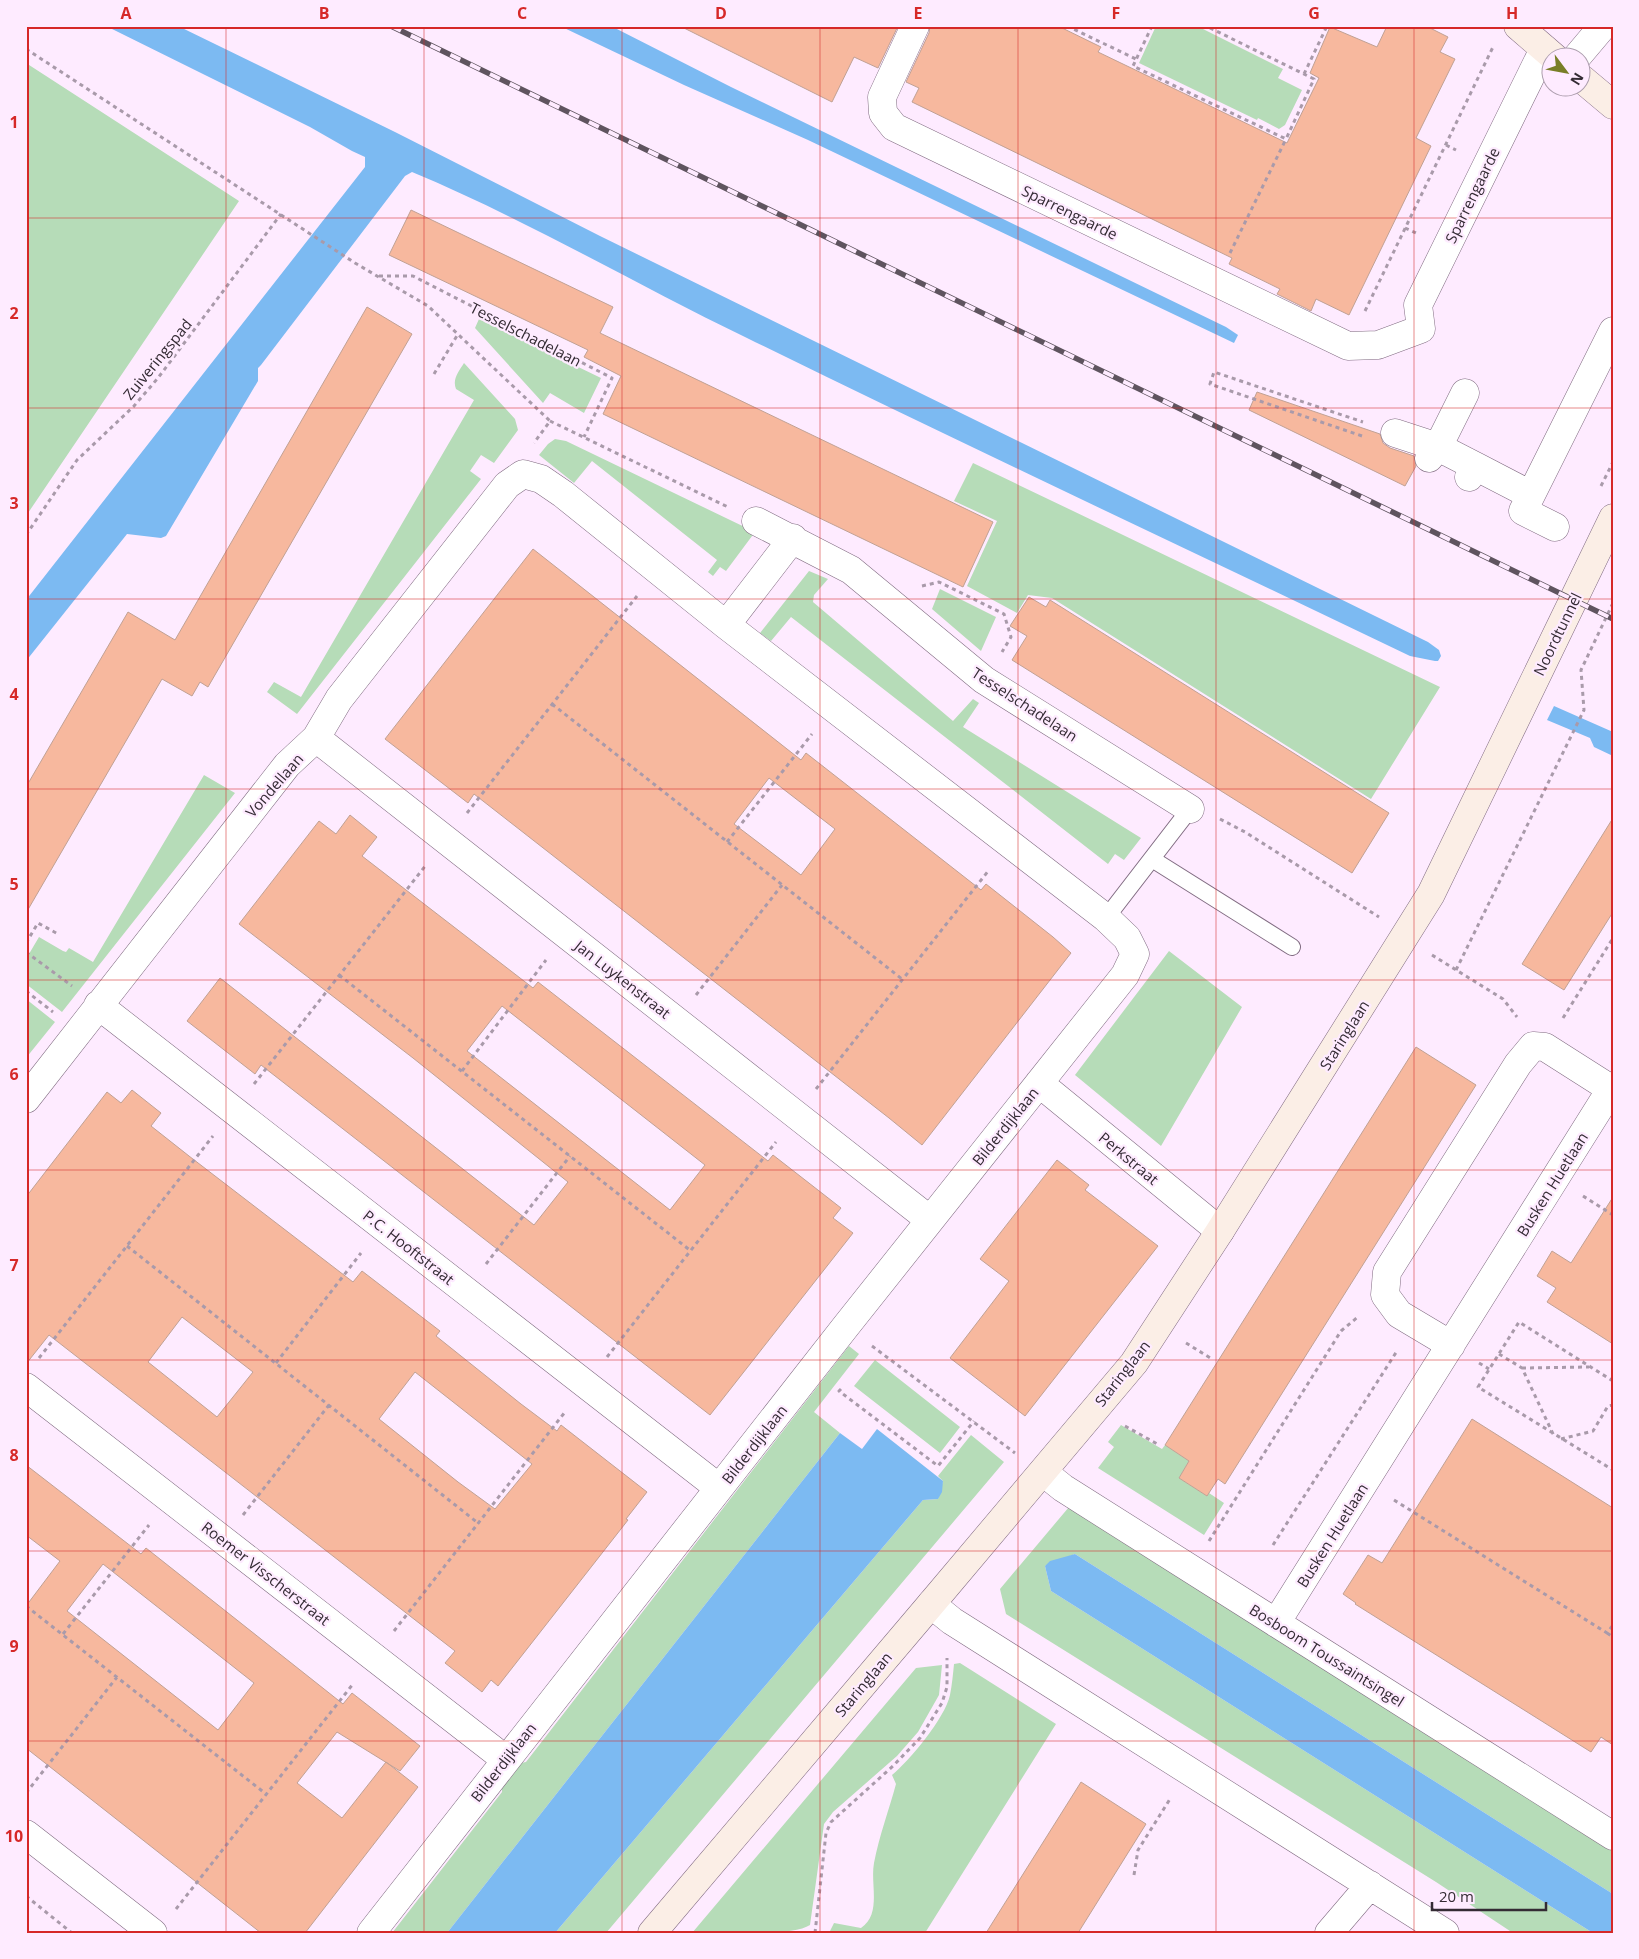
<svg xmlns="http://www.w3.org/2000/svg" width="1639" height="1959" viewBox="0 0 1639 1959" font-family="'Open Sans',sans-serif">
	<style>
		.green { fill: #b6dcb8 }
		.water { fill: #7cbaf2 }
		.building { fill: #f7b89e; stroke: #c0a194; fill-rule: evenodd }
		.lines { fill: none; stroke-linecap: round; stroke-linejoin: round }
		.lane-casing { stroke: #816c82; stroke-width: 18 }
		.street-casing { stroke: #816c82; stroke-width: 29 }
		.secondary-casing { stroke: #816c82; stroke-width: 29 }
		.path { stroke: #a99aaa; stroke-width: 3; stroke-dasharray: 4 4; stroke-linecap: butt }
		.lane { stroke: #fff; stroke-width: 16 }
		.street { stroke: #fff; stroke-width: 28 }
		.secondary { stroke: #fbeee6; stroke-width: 28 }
		.rail-casing { stroke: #5f545f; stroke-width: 5.5 }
		.rail { stroke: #feebff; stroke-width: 4; stroke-dasharray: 11; stroke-linecap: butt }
		.grid { fill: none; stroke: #d62828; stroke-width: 1; stroke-opacity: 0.55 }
		.labels { text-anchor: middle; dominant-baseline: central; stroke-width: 4.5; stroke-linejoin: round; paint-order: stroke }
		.street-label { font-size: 15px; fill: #342b34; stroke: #feebff }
		.neatline { fill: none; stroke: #d62828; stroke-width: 2 }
		.grid-label { font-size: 16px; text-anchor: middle; font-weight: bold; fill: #d62828 }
	</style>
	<rect width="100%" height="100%" fill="#feebff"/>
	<path class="green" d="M1156,26H1197L1283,69L1278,78L1302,90L1285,125L1279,129L1258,118L1257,120L1139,63Z
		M26,63L239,201L26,516Z
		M479,319L601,378L584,413L550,393L543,403L475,328Z
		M464,363L515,419L518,430L494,463L481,455L470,471L481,479L297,714L267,692L274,682L301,697L474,400L456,389C452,379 459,371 464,363Z
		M555,439L566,441L755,532L726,571L720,567L713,576L708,572L717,560L592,461L574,483L539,455L548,444Z
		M973,463L1440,687L1371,799L1052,598L1028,595L1017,613L967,586L997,521L954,501Z
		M809,571L828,579L814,595L813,602L953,721L973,699L979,703L963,727L1141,838L1124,860L1115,854L1108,864L791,617L771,641L760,633Z
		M940,589L996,617L981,651L932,609Z
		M204,775L235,793L62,1012L26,984V959L39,937L63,951L66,952L69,948L93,962Z
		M1169,951L1242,1007L1161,1146L1075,1075Z
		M26,999L55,1022L26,1058Z
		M849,1346L859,1354L814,1412L840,1433L447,1933H392L502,1792V1783L516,1764L526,1762Z
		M875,1360L960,1427L940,1453L854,1386Z
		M1121,1425L1162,1449L1165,1445L1189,1461L1179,1478L1207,1496L1209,1493L1224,1503L1204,1535L1098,1468L1114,1447L1108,1442Z
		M971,1435L1004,1462L606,1933H555L923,1500L938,1499L943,1481L938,1476Z
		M1069,1507L1613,1851V1894L1075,1554L1045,1566L1051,1591L1593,1933H1513L1436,1882L1006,1614L1000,1589Z
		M960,1663L1056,1724L925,1933H829L834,1923L861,1928C882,1914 870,1884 874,1863C879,1836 889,1810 896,1784L892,1775C910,1760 945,1718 950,1695C952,1685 953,1674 954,1664Z
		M942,1665L939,1695L918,1732L897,1756L833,1812L824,1824L810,1925C792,1937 717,1933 692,1933L916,1668Z"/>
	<path class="water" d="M106,26H178L395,132L600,236L1428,642L1439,650L1441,656L1438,661H1435L1410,656C1189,550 967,446 747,338C635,284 527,220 412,172L405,176L261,365L258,368V381L166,536L161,538L127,534L26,661V600L365,167V157L352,151L310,127Z
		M560,26H611L731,87L1226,327L1238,335L1234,343L808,140L684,85Z
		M1554,706L1613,732V756L1594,747L1590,738L1547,720Z
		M877,1429L943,1481L942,1492L938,1499L923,1500L555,1933H447L840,1433L862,1449Z
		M1075,1554L1613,1894V1933H1593L1051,1591L1045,1566L1050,1561Z"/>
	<path class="building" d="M680,26H898L878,68L854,57L832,102Z
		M930,26H1058L1101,47L1098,52L1287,143L1319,78L1310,73L1330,27L1377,47L1387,26H1426L1448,37L1440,52L1455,59L1416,138L1431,146L1349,315L1316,299L1311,311L1277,294L1280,289L1229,264L1232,258L912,102L919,88L906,82L929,33Z
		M411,210L613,307L600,333L993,522L963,587L603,414L621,376L584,357L588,350L389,255Z
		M367,307L412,334L208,687L200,682L192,696L162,679L26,913V787L128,612L175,640Z
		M1257,392L1380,434L1383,443L1390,448L1414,456L1416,466L1405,486L1249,410Z
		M533,549L801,760L806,753L981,890L986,884L1053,937L1071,953L922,1145L889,1118L474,794L468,803L385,739ZM769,778L835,829L801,875L734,824Z
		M1029,597L1046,607L1050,600L1389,813L1352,873L1012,660L1027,636L1010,626Z
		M350,815L377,837L362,856L533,988L538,982L768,1161L773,1155L841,1208L833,1218L853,1233L710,1415L261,1065L255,1074L187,1021L220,978L534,1225L568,1182L413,1058L239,924L319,821L336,834ZM502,1006L705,1165L670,1210L467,1051Z
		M1613,818V912L1564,990L1522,964Z
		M1416,1047L1476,1085L1225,1484L1218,1479L1207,1496L1179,1478L1189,1461L1165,1445Z
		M132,1090L161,1113L151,1126L189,1156L353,1282L362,1271L440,1331L436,1336L521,1404L557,1431L561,1425L647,1492L626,1519L628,1520L498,1686L491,1680L482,1692L445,1663L455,1651L49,1335L26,1364V1197L107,1092L121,1103ZM182,1317L253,1372L217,1417L148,1362ZM415,1372L532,1464L495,1509L458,1482L379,1419Z
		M1057,1160L1089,1185L1085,1190L1158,1246L1025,1416L950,1358L1009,1281L980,1259Z
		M1613,1197V1344L1547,1302L1556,1288L1537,1276L1552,1251L1571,1263Z
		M1472,1419L1613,1508V1745L1601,1737L1591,1752L1355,1604L1356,1603L1343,1594L1368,1555L1382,1563Z
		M26,1465L141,1554L146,1548L343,1704L352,1693L420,1746L400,1771L337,1732L297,1783L342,1818L386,1762L418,1787L305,1933H261L26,1748V1606L60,1561L26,1535ZM103,1564L254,1683L218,1730L67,1611Z
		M1081,1782L1146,1824L1078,1933H986Z"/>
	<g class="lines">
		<g class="lane-casing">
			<path id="lane" d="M1152,859L1292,947
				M1106,918L1190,809"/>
		</g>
		<g class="street-casing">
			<path id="street" d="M915,26L882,97L883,113L894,127L1348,346L1378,345L1421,329L1418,305L1544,49
				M1576,58L1603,26
				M1395,433L1438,447L1475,466L1469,477
				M1429,458L1438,447L1465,393
				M1475,466L1531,495L1523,511L1555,527
				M1531,495L1613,331
				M756,521L851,570L984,680L1190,809
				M726,625L793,538
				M316,738L930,1220
				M98,1005L719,1488
				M1039,1083L1220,1231
				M26,1099L287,765L316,738L339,699L507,485L523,474L541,479L563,494L726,625L1106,918L1127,938L1135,954L1125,975L846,1326L371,1933
				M1451,1345L1399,1314L1385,1295L1387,1272L1518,1064L1533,1046L1545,1047L1611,1089
				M26,1387L505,1759
				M1043,1472L1063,1488L1613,1836
				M931,1604L952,1621L1445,1933
				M1276,1623L1613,1086
				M26,1834L153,1933
				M1329,1933L1370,1885"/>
		</g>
		<g class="secondary-casing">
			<path id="secondary" d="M1518,26L1555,58
				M1582,79L1613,105
				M652,1933L931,1604L1134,1363L1220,1231L1431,894L1613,518"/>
		</g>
		<path class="path" d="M1067,26L1136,59
			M1152,26L1133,66L1286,139L1314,79L1206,26
			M26,49L355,263L428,306L550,421L534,443
			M1304,74L1327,26
			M1446,145L1456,150
			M1405,228L1416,233
			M1230,253L1286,139
			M379,276H413L612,378L584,437
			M1365,311L1493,47
			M434,374L458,334
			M550,421L728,507
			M1362,436L1210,384L1214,372L1363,422
			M1601,486L1613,462
			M26,535L77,460L134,406L158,378L281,214
			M922,586L939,582L1004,614L1011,637L1002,652
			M552,704L902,979
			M467,813L637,596
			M1220,819L1245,832L1379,917
			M727,842L812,734
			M26,943L38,923L58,934
			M26,952L72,986
			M1432,955L1503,999L1517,1017
			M1456,970L1584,710L1581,670L1613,603
			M339,975L691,1251
			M26,991L53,1012
			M696,995L782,885
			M1563,1018L1613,938
			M462,1071L546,960
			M254,1084L426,865
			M816,1089L989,870
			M1583,1196L1613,1215
			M127,1246L478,1523
			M486,1264L570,1156
			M1186,1343L1212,1359
			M872,1346L1015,1453
			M1499,1354L1522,1368L1554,1436
			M607,1357L776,1142
			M39,1358L213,1136
			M276,1363L361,1253
			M1479,1363L1489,1369
			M1522,1368L1589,1367
			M1613,1381L1519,1322L1478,1387L1613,1470
			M841,1389L839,1391L938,1466L974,1421
			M1125,1426L1159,1445
			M1561,1439L1593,1431L1608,1406L1613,1405
			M1394,1500L1607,1633L1613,1625
			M243,1515L329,1405
			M1209,1541L1341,1331L1359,1316
			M1273,1545L1397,1351
			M26,1606L266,1794
			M394,1631L565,1412
			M1607,1633L1613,1637
			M63,1634L149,1525
			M26,1793L117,1677
			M1134,1875L1138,1850L1170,1799
			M26,1896L72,1933
			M176,1909L353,1684
			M815,1933L826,1833L831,1822L893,1766L920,1738L942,1703L947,1687V1658"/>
		<use href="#lane" class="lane"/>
		<use href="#street" class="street"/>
		<use href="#secondary" class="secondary"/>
		<g class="rail-casing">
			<path id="rail" d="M391,26L1613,619"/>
		</g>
		<use href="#rail" class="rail"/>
	</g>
	<path class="grid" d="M226,26V1933M424,26V1933M622,26V1933M820,26V1933M1018,26V1933M1216,26V1933M1414,26V1933M26,218H1613M26,408H1613M26,599H1613M26,789H1613M26,980H1613M26,1170H1613M26,1360H1613M26,1551H1613M26,1741H1613"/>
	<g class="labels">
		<g class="street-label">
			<text transform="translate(1472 195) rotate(-64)">Sparrengaarde</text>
			<text transform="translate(1070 212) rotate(26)">Sparrengaarde</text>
			<text transform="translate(526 334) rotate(27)">Tesselschadelaan</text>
			<text transform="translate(157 359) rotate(-51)">Zuiveringspad</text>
			<text transform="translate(1557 634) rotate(-64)">Noordtunnel</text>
			<text transform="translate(1025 704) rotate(33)">Tesselschadelaan</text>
			<text transform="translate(274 785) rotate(-49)">Vondellaan</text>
			<text transform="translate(623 979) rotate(38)">Jan Luykenstraat</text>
			<text transform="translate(1344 1035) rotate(-58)">Staringlaan</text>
			<text transform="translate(1005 1126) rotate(-51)">Bilderdijklaan</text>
			<text transform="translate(1129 1158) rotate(40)">Perkstraat</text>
			<text transform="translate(1552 1184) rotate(-58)">Busken Huetlaan</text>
			<text transform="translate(409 1247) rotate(38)">P.C. Hooftstraat</text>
			<text transform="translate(1122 1373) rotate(-52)">Staringlaan</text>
			<text transform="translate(754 1444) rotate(-52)">Bilderdijklaan</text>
			<text transform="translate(1332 1535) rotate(-58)">Busken Huetlaan</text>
			<text transform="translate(266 1573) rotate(38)">Roemer Visscherstraat</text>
			<text transform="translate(1327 1655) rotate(32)">Bosboom Toussaintsingel</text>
			<text transform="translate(863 1684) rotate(-50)">Staringlaan</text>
			<text transform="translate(503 1762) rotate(-52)">Bilderdijklaan</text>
		</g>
	</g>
	<rect width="1639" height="1959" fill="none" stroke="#feebff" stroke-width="55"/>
	<g transform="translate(1566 72) rotate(122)"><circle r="24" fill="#feebff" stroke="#ad9eae"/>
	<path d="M0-4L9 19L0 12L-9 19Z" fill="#797e27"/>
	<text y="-8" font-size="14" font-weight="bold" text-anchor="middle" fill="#342b34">N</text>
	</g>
	<path d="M1432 1902v8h114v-8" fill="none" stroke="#342b34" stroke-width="2.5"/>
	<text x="1439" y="1902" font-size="15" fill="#342b34" stroke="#feebff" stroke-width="4" paint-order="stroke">20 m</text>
	<rect x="28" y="28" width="1584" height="1904" class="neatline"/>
	<g class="grid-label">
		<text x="126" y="19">A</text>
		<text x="324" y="19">B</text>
		<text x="522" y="19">C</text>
		<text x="721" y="19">D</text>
		<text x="918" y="19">E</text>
		<text x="1116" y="19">F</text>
		<text x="1314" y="19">G</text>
		<text x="1512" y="19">H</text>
		<text x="14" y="128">1</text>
		<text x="14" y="319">2</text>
		<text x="14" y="509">3</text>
		<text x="14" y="700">4</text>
		<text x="14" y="890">5</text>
		<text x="14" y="1080">6</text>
		<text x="14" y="1271">7</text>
		<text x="14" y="1461">8</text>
		<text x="14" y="1652">9</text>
		<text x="14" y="1842">10</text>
	</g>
</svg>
